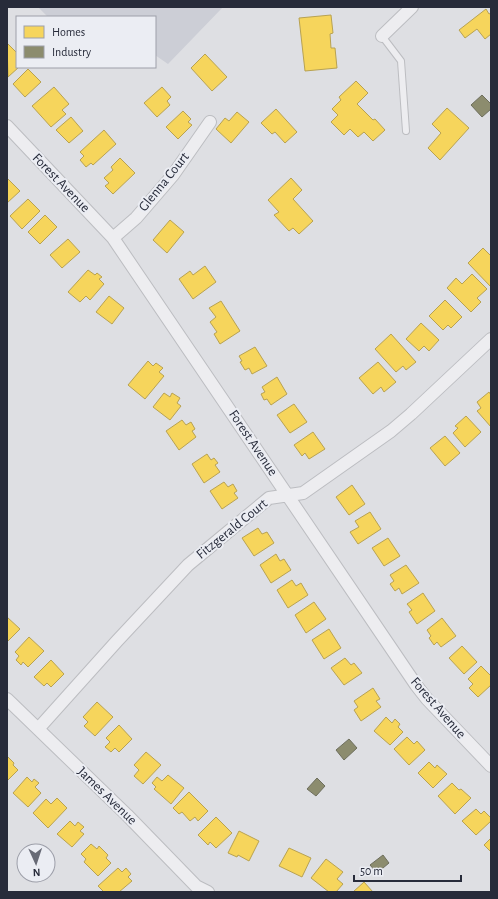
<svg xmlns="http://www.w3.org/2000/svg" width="498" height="899" viewBox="0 0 498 899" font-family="'Alegreya Sans',sans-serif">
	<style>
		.built { fill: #ccced6 }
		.homes { fill: #f6d55c; stroke: #b8a252 }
		.industry { fill: #8c8c6e; stroke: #6e6f5e }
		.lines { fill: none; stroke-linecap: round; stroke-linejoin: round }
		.lane-casing { stroke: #bcbdc1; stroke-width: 8 }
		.street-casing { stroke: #bcbdc1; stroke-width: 14 }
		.lane { stroke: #ededf0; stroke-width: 6 }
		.street { stroke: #ededf0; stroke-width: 12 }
		.labels { text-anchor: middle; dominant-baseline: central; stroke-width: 4; stroke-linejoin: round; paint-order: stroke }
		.street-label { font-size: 14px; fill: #272b3a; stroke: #ebedf3 }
	</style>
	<rect width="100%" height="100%" fill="#dedfe3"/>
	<path class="built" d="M38,7H223L168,64L155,55V17H48Z"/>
	<path class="homes" d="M486,9L489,14L491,13V34L485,39L477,29L465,38L459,30Z
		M331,15L333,33L330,34L331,48H335L337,68L305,71L299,18Z
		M7,43L17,53V67H19L8,77Z
		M205,54L227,77L212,91L191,68Z
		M28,69L41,82L25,97L13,84Z
		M356,81L368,93L357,104L373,120L375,119L385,130L373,141L364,132L358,137L350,129L344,135L331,122L338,115L332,109L341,100L339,97Z
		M54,87L69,104L62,110L66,114L51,127L32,106Z
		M162,87L171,97L167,101L170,105L157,117L144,103Z
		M447,108L469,128L440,160L428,148L441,133L432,124Z
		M276,109L297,132L285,143L275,132L272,134L261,123Z
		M183,111L191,119L188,122L192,125L178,139L166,127Z
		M237,112L249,122L231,143L216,129L225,118L229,121Z
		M71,117L83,131L69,143L56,130Z
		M104,130L116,144L93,165L91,163L86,167L80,160L84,156L80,152Z
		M120,158L135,173L113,194L105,186L109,183L104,178L113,170L111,167Z
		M7,178L20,191L7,203Z
		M291,178L302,190L293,199L313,221L299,234L293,228L289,231L274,215L279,212L268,200Z
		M28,199L40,211L22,229L10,216Z
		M45,215L57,227L40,244L28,232Z
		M170,220L184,232L167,253L153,240Z
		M68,239L80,252L62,268L50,255Z
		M483,248L491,256V287L468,263Z
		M205,266L216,282L193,299L179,279L190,271L193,275Z
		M88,270L95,275L97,273L102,277L99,279L104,284L90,300L86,296L80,302L68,292Z
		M472,274L487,289L477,298L481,302L471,312L447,288L456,278L462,284Z
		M109,296L124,308L112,324L96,312Z
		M445,300L462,317L451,328L448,325L443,330L429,316Z
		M221,301L240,331L220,344L214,334L217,332L210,322L216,317L209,308Z
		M421,323L439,340L429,351L424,346L419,351L406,339Z
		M391,334L416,362L406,370L403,366L396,372L375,349Z
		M255,347L267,366L252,374L249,368L245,370L240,362L242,361L239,356Z
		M148,361L153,366L156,363L163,368L159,372L164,376L145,399L128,385Z
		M378,362L396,382L384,392L381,387L373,394L359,378Z
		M277,377L287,394L271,405L267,399L264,400L261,394L265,392L262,387Z
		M489,392L491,395V427L477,411L481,408L477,402Z
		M164,393L170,397L172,393L180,398L177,403L181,406L170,420L153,407Z
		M294,404L307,422L290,433L277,415Z
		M466,416L481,432L465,447L453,433L458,428L455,426Z
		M182,420L186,425L191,422L195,429L192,431L196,437L179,450L166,431Z
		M313,432L325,449L309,459L305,453L302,456L294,445Z
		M445,436L460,453L445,466L430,448Z
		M207,454L211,460L214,458L218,463L215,465L220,472L204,483L192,464Z
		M224,482L228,487L233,484L237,491L234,493L238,498L222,509L210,491Z
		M352,485L365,504L349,515L336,497Z
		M370,512L381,529L358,544L350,532L359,527L355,521Z
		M258,528L262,534L267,532L274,543L254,556L242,538Z
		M388,538L400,556L384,566L372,548Z
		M276,554L280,561L284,559L291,570L271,583L260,565Z
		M406,565L419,583L402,594L399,588L395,591L390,584L394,581L390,575Z
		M292,580L296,586L301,583L308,595L288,608L277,590Z
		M423,593L435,611L417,624L409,612L412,610L407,604Z
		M314,602L326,619L306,633L295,615Z
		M7,617L20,629L7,642Z
		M442,618L456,636L441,647L437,642L434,645L429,638L431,636L427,630Z
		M329,629L341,648L324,659L312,640Z
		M29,637L44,651L28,667L23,662L21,665L16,660L19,656L15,652Z
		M462,646L477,662L464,674L449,658Z
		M345,658L351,665L354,663L362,673L344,685L331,668Z
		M51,660L64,674L51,687L47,683L44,686L34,677Z
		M481,666L491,676V685L478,697L469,688L473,684L468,679Z
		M373,688L380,699L376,701L381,707L361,721L354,710L358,707L354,701Z
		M97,702L113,717L95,736L84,726L88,722L83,717Z
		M386,717L392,723L395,719L400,724L398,727L403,732L390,745L374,731Z
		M119,725L132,739L119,752L115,748L111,752L105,747L110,742L106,738Z
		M407,737L414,744L417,741L425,750L409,765L394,749Z
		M146,752L161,765L143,784L134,776L139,770L134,765Z
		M7,756L14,763L13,765L18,770L7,781Z
		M429,762L435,768L437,765L447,774L433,788L418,773Z
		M168,775L184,788L171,804L154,789L156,787L152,783L157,777L162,781Z
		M27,777L32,782L34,779L39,783L35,787L41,793L28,807L13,793Z
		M452,783L459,790L461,789L471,798L455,814L438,796Z
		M189,792L208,811L198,821L195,817L190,821L182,812L179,814L173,808Z
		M57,798L67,808L48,828L33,813L46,799L51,804Z
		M476,809L481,814L484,811L491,818V821L476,835L462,821Z
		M216,817L232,833L216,848L210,842L208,845L198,835Z
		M70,821L75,826L78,822L84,827L80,831L84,834L72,847L57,834Z
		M239,831L259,841L249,861L238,855L237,857L228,853Z
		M491,838V852L484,845Z
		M91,844L97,849L99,846L108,855L106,858L111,863L98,876L84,862L86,859L81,854Z
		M289,848L311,858L302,877L279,866Z
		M326,859L343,872L337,879L343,884L336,892H329L311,878Z
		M118,868L122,872L126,868L131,874L128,877L132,881L119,892H104L98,886Z
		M364,882L373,892H353Z"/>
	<path class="industry" d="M482,95L491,104V109L482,117L471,105Z
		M349,739L357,748L344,760L336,750Z
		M317,778L325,786L316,796L307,789Z
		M383,855L389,863L377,873L370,865Z"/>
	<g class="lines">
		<g class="lane-casing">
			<path id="lane" d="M382,36L401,61L406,131"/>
		</g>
		<g class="street-casing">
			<path id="street" d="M382,36L412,7
				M7,126L113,238L416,685L427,699L491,766
				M113,238L136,218L173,175L210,122
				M7,699L127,815L196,886L208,892
				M38,729L117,641L188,565L269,498L303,493L391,431L411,414L491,339"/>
		</g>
		<use href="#lane" class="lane"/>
		<use href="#street" class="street"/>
	</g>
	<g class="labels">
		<g class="street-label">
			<text transform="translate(164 182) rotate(-51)">Glenna Court</text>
			<text transform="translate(61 183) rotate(46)">Forest Avenue</text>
			<text transform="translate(253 443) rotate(56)">Forest Avenue</text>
			<text transform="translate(232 529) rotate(-39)">Fitzgerald Court</text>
			<text transform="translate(438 708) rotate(49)">Forest Avenue</text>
			<text transform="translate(107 796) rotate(44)">James Avenue</text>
		</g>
	</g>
	<rect width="498" height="899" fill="none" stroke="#272b3a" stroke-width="16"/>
	<rect x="16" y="16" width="140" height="52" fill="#ebedf3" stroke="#9d9fa9"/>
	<rect x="24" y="26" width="20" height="12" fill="#f6d55c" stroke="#9d9fa9"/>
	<text x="52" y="36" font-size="12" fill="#272b3a">Homes</text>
	<rect x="24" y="46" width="20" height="12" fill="#8c8c6e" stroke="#9d9fa9"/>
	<text x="52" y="56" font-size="12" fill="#272b3a">Industry</text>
	<g transform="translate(36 863) rotate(177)"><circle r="19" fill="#ebedf3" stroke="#9d9fa9"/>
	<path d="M0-3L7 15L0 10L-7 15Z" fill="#676a75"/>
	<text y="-6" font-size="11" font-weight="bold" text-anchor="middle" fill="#272b3a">N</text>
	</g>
	<path d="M354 875v6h107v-6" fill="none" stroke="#272b3a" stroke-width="2"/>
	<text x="360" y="875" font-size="12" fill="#272b3a" stroke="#ebedf3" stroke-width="3" paint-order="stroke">50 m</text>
</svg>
